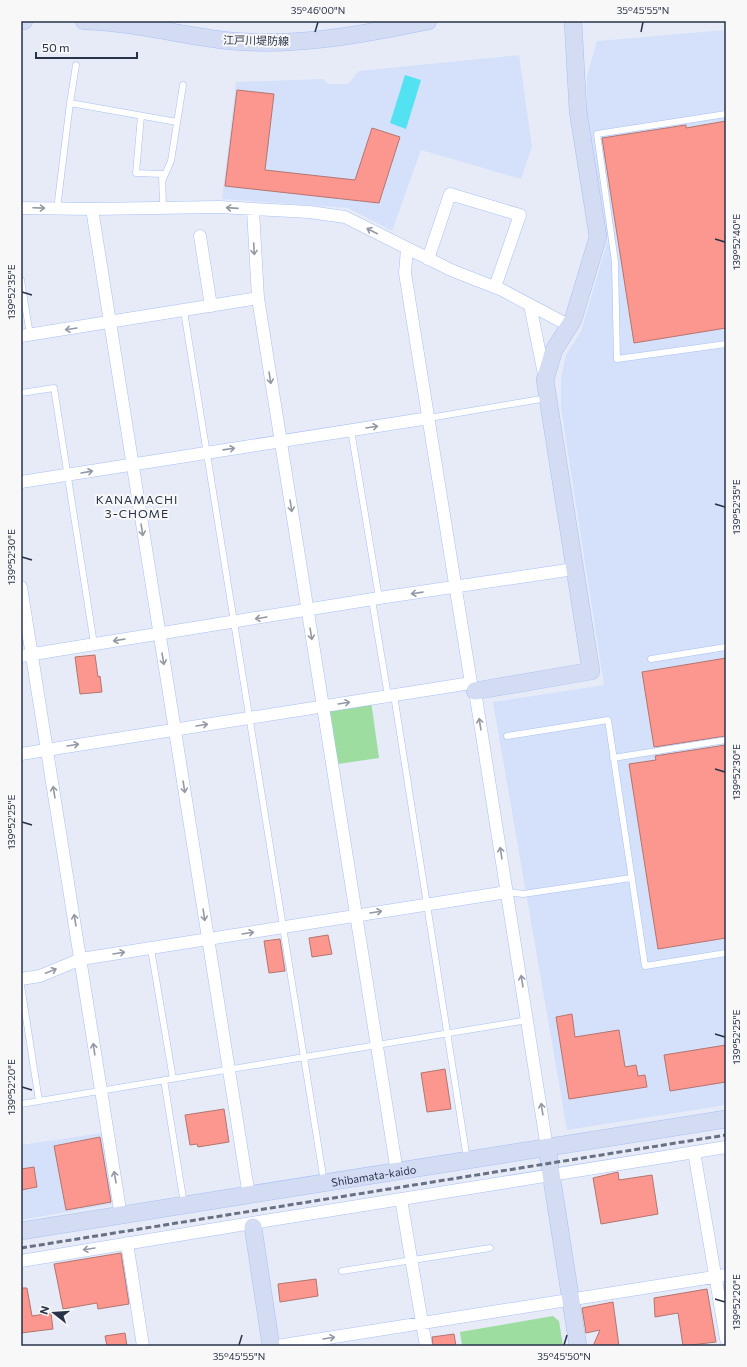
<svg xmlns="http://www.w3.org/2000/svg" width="747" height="1367" viewBox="0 0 747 1367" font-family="Commissioner,'Noto Sans JP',sans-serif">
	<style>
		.built { fill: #d5e1fa }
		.green { fill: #9ddda0 }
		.water { fill: #52e2f2 }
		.building { fill: #fb978e; stroke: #b5746e }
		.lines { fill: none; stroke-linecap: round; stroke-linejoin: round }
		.lane-casing { stroke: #a7c0f7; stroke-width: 7 }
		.street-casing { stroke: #a7c0f7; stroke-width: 13 }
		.secondary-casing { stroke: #a7c0f7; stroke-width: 18 }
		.lane { stroke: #fff; stroke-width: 6 }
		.street { stroke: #fff; stroke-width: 12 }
		.secondary { stroke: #d3dcf3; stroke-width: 17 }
		.rail { stroke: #687083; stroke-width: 3; stroke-dasharray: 6 3; stroke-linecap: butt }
		.oneway { stroke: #9498a4 }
		.ticks { fill: none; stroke: #283248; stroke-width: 1.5 }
		.labels { text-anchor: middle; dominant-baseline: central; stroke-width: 4; stroke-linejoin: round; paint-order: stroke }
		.street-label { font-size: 11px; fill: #283248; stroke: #f8f8f8 }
		.neighbourhood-label { font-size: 12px; letter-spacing: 1px; fill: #283248; stroke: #f8f8f8 }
		.neatline { fill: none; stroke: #283248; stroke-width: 1.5 }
		.ticks-label { font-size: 10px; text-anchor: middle; fill: #283248 }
	</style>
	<rect width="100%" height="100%" fill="#e6ebf7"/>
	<path class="built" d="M726,30V1105L567,1130L493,702L604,685L561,408V378L566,355L581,331L608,240L587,113V76L597,41Z
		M519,55L532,147L521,179L421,150L392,231L348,208L222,199L236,82L323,79L328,84H348L359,71Z
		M102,1133L112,1204L21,1220V1145Z"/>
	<path class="green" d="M371,701L379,758L338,764L329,708Z
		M553,1316L559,1321L563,1346H462L460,1332Z"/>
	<path class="water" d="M405,75L421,80L406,129L390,123Z"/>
	<path class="building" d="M237,90L274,94L265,170L355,180L372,128L400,137L379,203L225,186Z
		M726,121V328L634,343L602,138L686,125V128Z
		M95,655L98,677L100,676L102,692L80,694L75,657Z
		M726,658V736L654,747L642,672Z
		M726,745V938L658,949L629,764L656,760L655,756Z
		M328,935L332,954L312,957L309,938Z
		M280,939L285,971L269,973L264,941Z
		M572,1014L575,1037L619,1030L625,1067L636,1065L638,1076L645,1075L647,1087L569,1099L556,1017Z
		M726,1045V1082L670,1091L664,1055Z
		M445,1069L451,1109L427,1112L421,1073Z
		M224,1109L229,1142L198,1147L197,1144L190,1145L185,1115Z
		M100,1137L111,1202L66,1210L54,1146Z
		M34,1167L37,1187L21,1190V1169Z
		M618,1172L619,1180L652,1175L658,1214L601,1224L593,1178Z
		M121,1253L129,1304L98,1309L97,1303L63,1309L54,1264Z
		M316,1279L318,1296L280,1302L278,1284Z
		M21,1288H27L32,1316L51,1313L53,1329L21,1333Z
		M707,1289L716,1342L683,1346L678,1313L655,1317L654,1298Z
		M613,1302L619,1346H593L600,1330L586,1333L582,1308Z
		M125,1333L127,1346H107L105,1336Z
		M454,1334L456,1346H433L432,1337Z"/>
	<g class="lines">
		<g class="lane-casing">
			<path id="lane" d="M70,103L76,65
				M726,114L597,134L615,262L617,359L726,344
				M141,116L136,173L162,174L163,207
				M163,179L171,161L183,85
				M57,209L70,103L177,122
				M21,280L30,335
				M184,311L324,1182
				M21,393L54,388L94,644
				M429,418L547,398
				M351,430L379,598
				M372,600L388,696
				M651,659L726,647
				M394,695L467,1159
				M507,736L608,720L645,966L726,953
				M613,758L726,740
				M507,892L523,894L631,878
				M151,949L173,1079
				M21,985L39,1101
				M164,1080L184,1204
				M21,1104L528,1020
				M342,1271L490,1248"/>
		</g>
		<g class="street-casing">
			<path id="street" d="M21,208L92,209L219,207L309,212L345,217L451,270L502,290L570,326
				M92,209L249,1196
				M253,210L258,298L397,1172
				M200,236L211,306
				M407,249L405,273L471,683L475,691L547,1148
				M428,259L450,194L520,215L495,287
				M530,305L545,379
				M21,336L258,298
				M21,482L429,418
				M21,587L121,1216
				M21,656L379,598L574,569
				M21,754L471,683
				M21,979L40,976L81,959L507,892
				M694,1152L726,1339
				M401,1199L426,1346
				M253,1227L252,1223L726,1147
				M127,1243L143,1346
				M21,1261L252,1223
				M277,1346L726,1275"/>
		</g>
		<g class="secondary-casing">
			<g id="secondary">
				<path d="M21,21H24"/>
				<path d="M84,21C134,22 182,36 232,41C297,47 365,34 428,21"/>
				<path d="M475,691L591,671L545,380L554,350L573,320L598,237L578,111L573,21"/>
				<path d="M547,1148L578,1346"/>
				<path d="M253,1227L271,1346"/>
				<path id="s1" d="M21,1231L726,1119"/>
			</g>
		</g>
		<use href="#lane" class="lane"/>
		<use href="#street" class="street"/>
		<use href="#secondary" class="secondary"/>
		<path class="rail" d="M21,1248L726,1135"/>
	</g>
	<defs><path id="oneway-shaft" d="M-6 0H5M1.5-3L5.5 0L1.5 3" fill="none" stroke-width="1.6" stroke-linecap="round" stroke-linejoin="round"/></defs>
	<g class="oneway">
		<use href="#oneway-shaft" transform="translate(39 208) rotate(2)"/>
		<use href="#oneway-shaft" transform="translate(232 208) rotate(-176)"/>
		<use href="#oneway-shaft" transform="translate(372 231) rotate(-153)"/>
		<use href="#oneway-shaft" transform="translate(254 249) rotate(87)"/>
		<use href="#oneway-shaft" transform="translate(71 329) rotate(171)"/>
		<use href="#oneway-shaft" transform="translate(270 378) rotate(81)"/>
		<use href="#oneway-shaft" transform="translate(372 427) rotate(-9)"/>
		<use href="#oneway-shaft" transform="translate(229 449) rotate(-8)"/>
		<use href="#oneway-shaft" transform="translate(87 472) rotate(-10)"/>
		<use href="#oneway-shaft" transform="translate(291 506) rotate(81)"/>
		<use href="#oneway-shaft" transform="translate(142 530) rotate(81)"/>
		<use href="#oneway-shaft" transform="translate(417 593) rotate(172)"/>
		<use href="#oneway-shaft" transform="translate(261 618) rotate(171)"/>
		<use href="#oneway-shaft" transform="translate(311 634) rotate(81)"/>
		<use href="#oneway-shaft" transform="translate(119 640) rotate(170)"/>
		<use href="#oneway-shaft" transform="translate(163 659) rotate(80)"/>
		<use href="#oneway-shaft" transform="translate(344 703) rotate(-9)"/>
		<use href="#oneway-shaft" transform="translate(480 724) rotate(-99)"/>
		<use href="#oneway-shaft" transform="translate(202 725) rotate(-9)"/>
		<use href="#oneway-shaft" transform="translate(73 745) rotate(-9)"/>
		<use href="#oneway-shaft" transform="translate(184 787) rotate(81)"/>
		<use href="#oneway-shaft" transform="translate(54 792) rotate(-99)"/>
		<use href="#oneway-shaft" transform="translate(501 853) rotate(-99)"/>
		<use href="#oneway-shaft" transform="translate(376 912) rotate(-9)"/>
		<use href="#oneway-shaft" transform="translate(204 915) rotate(81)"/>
		<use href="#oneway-shaft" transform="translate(75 920) rotate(-99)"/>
		<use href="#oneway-shaft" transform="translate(248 933) rotate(-9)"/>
		<use href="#oneway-shaft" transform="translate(119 953) rotate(-9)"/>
		<use href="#oneway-shaft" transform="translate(51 971) rotate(-22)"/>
		<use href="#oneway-shaft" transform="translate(522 981) rotate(-99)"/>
		<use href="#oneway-shaft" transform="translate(94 1049) rotate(-98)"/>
		<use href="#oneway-shaft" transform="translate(542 1109) rotate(-99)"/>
		<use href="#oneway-shaft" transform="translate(115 1177) rotate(-100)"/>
		<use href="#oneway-shaft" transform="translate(89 1249) rotate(171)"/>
		<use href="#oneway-shaft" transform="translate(329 1338) rotate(-9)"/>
	</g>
	<path class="ticks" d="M315,32L318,22M641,32L643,22M715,239L725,242M22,292L32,295M715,504L725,507M22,557L32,560M715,769L725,772M22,822L32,825M715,1034L725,1037M22,1087L32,1090M715,1299L725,1302M239,1345L242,1335M564,1345L567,1335"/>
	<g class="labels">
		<g class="street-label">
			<text transform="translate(256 40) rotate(1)">江戸川堤防線</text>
			<text stroke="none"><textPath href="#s1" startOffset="357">Shibamata-kaido</textPath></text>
		</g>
		<g class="neighbourhood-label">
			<text x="137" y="499">KANAMACHI<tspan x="137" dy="14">3-CHOME</tspan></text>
		</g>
	</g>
	<rect width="747" height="1367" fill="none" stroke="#f8f8f8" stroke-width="44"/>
	<g transform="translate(54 1313) rotate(287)" stroke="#f8f8f8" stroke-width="3" paint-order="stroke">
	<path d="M0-3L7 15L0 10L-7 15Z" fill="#283248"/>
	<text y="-6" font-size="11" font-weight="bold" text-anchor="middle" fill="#283248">N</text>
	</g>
	<path d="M36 52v6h101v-6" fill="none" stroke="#283248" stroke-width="2"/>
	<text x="42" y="52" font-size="12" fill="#283248" stroke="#f8f8f8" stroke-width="3" paint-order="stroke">50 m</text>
	<rect x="22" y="22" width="703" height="1323" class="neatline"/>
	<g class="ticks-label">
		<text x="318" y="14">35°46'00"N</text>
		<text x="643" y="14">35°45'55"N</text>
		<text transform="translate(736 242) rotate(-90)" y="4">139°52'40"E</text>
		<text transform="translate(11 292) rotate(-90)" y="4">139°52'35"E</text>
		<text transform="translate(736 507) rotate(-90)" y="4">139°52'35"E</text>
		<text transform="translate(11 557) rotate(-90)" y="4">139°52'30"E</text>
		<text transform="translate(736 772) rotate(-90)" y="4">139°52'30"E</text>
		<text transform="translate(11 822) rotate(-90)" y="4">139°52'25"E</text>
		<text transform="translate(736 1037) rotate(-90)" y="4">139°52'25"E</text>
		<text transform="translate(11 1087) rotate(-90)" y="4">139°52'20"E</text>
		<text transform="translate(736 1302) rotate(-90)" y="4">139°52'20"E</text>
		<text x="239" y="1360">35°45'55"N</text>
		<text x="564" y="1360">35°45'50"N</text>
	</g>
</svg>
